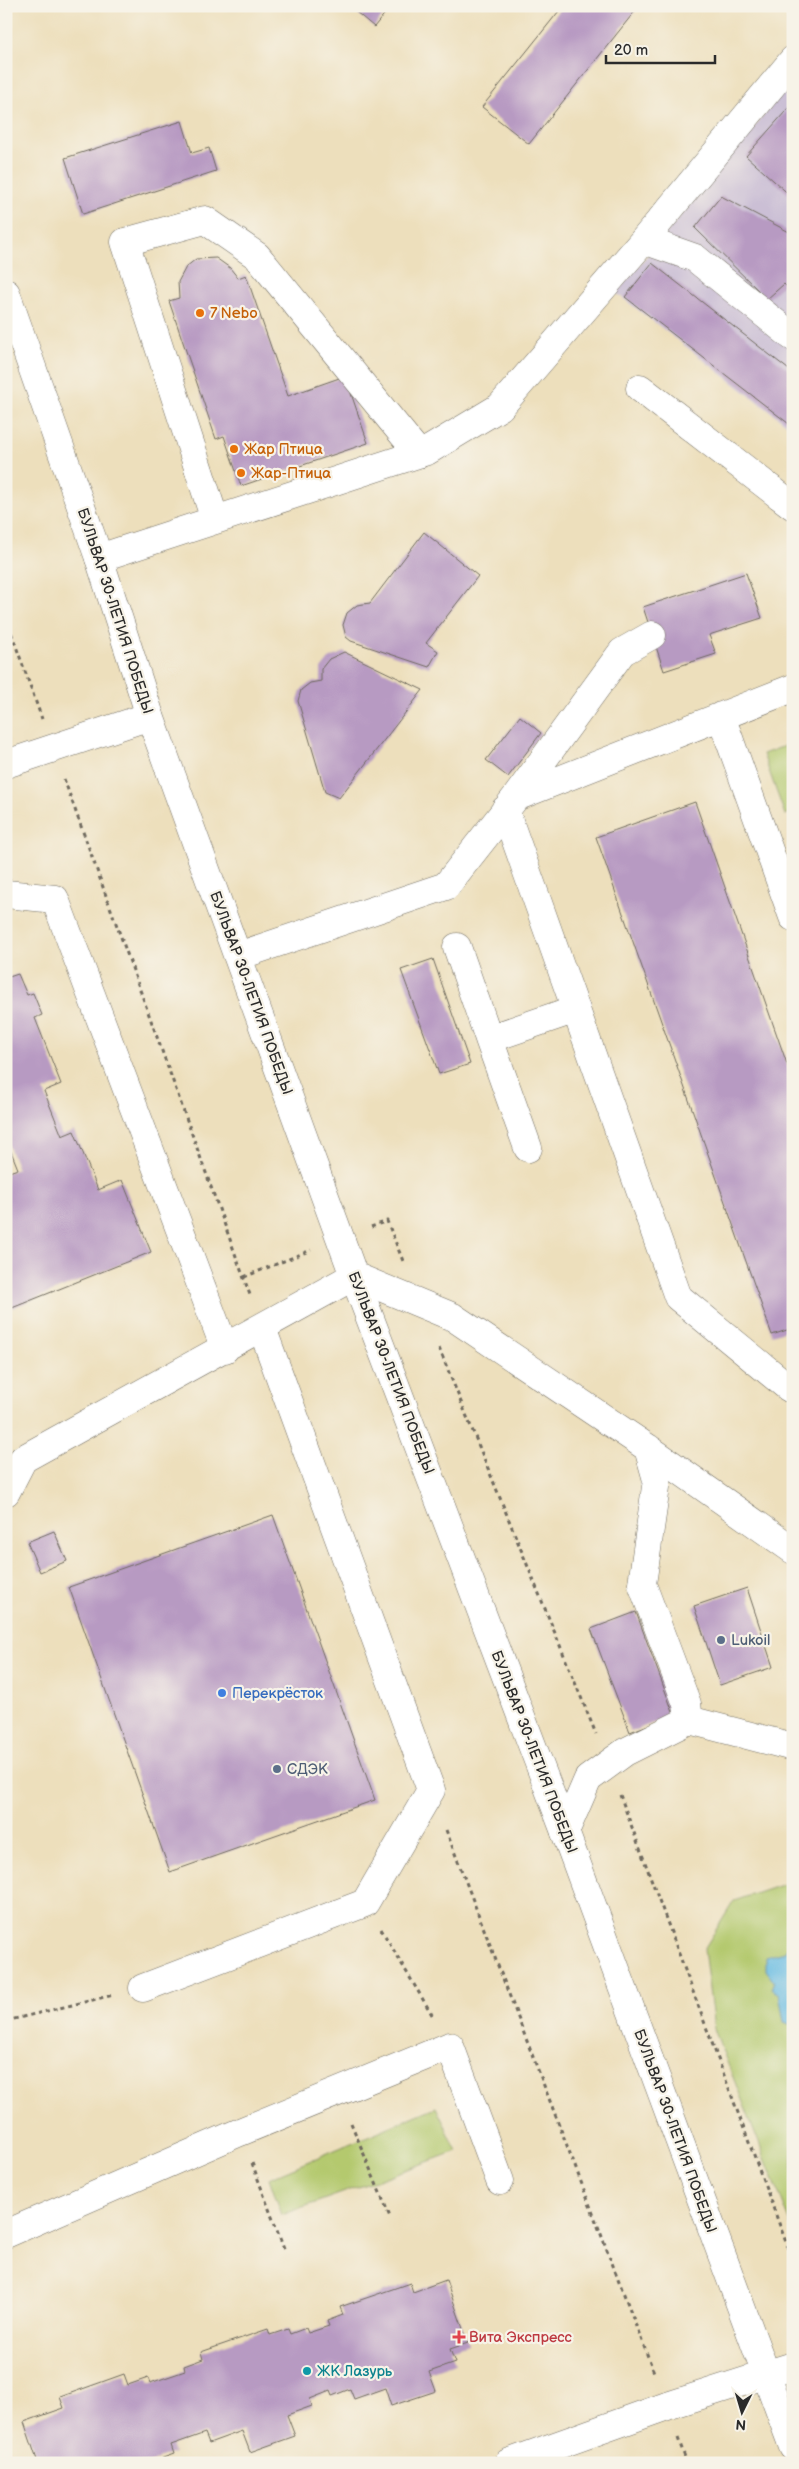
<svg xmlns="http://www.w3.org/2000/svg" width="799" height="2469" viewBox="0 0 799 2469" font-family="'Balsamiq Sans',sans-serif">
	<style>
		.industrial { fill: #cbbfd5 }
		.green { fill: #b4c96e; stroke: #707a4c }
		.water { fill: #67bce3; stroke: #497487 }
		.building { fill: #b79ac2 }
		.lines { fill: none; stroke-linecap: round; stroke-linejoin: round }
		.minor-casing { stroke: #6f6a5e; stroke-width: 29 }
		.major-casing { stroke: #6f6a5e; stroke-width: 29 }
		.path { stroke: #6f6a5e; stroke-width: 3; stroke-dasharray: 4 4; stroke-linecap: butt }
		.minor { stroke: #fff; stroke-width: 28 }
		.major { stroke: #fff; stroke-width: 28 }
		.food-dot { fill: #e8710a; stroke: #f7f3e8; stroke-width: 2 }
		.service-dot { fill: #5c6f8a; stroke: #f7f3e8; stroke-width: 2 }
		.shop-dot { fill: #3f7fe0; stroke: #f7f3e8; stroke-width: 2 }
		.health-dot { fill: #e0444e; stroke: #f7f3e8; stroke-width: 2 }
		.culture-dot { fill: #0f9aa8; stroke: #f7f3e8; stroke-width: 2 }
		.labels { text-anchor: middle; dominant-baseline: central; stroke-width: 4.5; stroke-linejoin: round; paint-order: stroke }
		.food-label { font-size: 15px; fill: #c56008; stroke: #f7f3e8; text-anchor: start }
		.street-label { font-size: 15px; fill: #2b2b2b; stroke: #f7f3e8 }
		.service-label { font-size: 15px; fill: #4e5e75; stroke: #f7f3e8; text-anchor: start }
		.shop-label { font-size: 15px; fill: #366cbe; stroke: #f7f3e8; text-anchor: start }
		.health-label { font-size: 15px; fill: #be3a42; stroke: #f7f3e8; text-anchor: start }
		.culture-label { font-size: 15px; fill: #0d838f; stroke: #f7f3e8; text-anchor: start }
	</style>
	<rect width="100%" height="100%" fill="#f7f3e8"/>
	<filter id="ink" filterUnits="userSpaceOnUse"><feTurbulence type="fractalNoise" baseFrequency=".02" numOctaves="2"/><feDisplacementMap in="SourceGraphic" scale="10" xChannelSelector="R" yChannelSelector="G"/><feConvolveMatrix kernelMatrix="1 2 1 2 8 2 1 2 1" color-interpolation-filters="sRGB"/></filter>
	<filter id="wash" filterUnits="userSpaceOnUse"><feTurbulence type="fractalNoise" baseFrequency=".0096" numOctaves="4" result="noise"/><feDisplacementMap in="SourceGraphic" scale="20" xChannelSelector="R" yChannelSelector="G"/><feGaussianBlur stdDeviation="1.12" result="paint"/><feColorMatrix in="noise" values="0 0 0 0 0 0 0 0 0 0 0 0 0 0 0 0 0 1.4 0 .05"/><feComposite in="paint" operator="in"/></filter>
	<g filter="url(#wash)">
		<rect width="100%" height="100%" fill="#eddfbc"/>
		<path class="industrial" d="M793,80V429L616,293Z"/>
		<path class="green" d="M793,743V812L785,815L763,754Z
			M793,1881V2229L714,2029L704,1949L734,1901Z
			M436,2107L457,2151L282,2215L269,2178Z"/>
		<path class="water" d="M790,1943L793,1944V2030L792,2025L784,2022L779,1994L771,1989L774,1981L766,1970V1957L785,1952Z"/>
		<g id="blocks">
			<path class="building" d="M349,6H391L374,27Z
				M563,6H639L529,144L482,107Z
				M793,103V198L746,156Z
				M182,121L192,153L209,148L216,171L83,214L65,158Z
				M721,196L793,234V293L784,284L767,299L695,228Z
				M216,258L230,268L238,278L246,275L288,396L345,376L368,443L241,486L224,436L216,439L169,301L179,298L178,282L186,267L196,259Z
				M652,263L793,373V427L625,297Z
				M424,532L478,576L426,643L438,651L429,667L351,641L346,637L343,625L347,613L357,605L370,603Z
				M746,573L762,618L709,635L716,654L664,671L643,607Z
				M344,652L423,690L339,798L325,792L298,701L301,690L310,683L321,681V669L329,659Z
				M520,716L541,733L508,777L486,760Z
				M695,802L793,1081V1328L772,1335L596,837Z
				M433,959L470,1064L439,1074L401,970Z
				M18,974L27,995L33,993L42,1015L35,1018L61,1084L44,1091L62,1136L74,1131L98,1190L122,1180L151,1252L12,1308L6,1293V1173L18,1169L6,1139V978Z
				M273,1515L375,1800L170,1872L69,1587Z
				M54,1531L67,1561L40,1572L27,1542Z
				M747,1588L773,1667L720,1685L694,1606Z
				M636,1612L674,1715L630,1732L591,1629Z
				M446,2280L468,2343L450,2349L455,2363L429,2372L436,2391L391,2406L385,2388L354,2399L350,2389L332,2396L330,2391L310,2399L312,2406L287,2415L295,2436L250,2452L242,2431L209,2443L205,2433L171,2445L174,2454L149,2463H38L24,2422L64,2408L60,2397L124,2374L128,2385L148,2378L150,2383L185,2371L184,2366L203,2359L201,2352L268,2329L270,2335L288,2329L290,2334L306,2328L308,2333L329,2326L327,2321L343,2315L340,2307L410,2283L413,2292Z"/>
		</g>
	</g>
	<g filter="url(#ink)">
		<use href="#blocks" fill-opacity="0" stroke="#6f6a5e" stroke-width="1"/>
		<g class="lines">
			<g class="minor-casing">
				<path id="minor" d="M644,240L695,258L793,337
					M640,388L793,506
					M215,520L125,242L205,220L257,256L419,454
					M99,558L427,451L500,407L644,240L793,60
					M721,716L793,917
					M6,764L150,716
					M516,797L622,652L652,635
					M505,810L678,1297L789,1388L793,1387
					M6,894L55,899L225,1349
					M457,947L489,1039
					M238,956L446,886L516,797L793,688
					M528,1148L489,1039L576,1009
					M648,1448L657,1480L642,1584L687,1704L689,1720
					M6,1492L23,1459L354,1276L453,1317L648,1448L793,1550
					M565,1832L588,1779L625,1752L689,1720L793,1747
					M143,1988L365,1903L431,1790L262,1328
					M6,2234L240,2132L450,2046L500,2181
					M508,2463L667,2406L793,2366"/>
			</g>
			<g class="major-casing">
				<path id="major" d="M6,293L99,558L150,716L354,1276L565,1832L793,2447"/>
			</g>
			<path class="path" d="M6,618L42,719
				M64,779L250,1295
				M371,1227L387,1221L403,1261
				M244,1277L311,1250
				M439,1348L596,1734
				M620,1795L793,2261
				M446,1830L655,2375
				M381,1929L434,2018
				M6,2021L113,1995
				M351,2123L390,2217
				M252,2163L285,2252
				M678,2438L687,2463"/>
			<use href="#minor" class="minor"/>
			<use href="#major" class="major"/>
		</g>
	</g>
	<g class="food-dot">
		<circle cx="200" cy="313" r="5"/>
		<circle cx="234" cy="449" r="5"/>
		<circle cx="241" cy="473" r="5"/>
	</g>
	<g class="service-dot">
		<circle cx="721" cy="1640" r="5"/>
		<circle cx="277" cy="1769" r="5"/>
	</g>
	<circle class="shop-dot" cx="222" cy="1693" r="5"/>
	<path class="health-dot" d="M456.5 2329.5h5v5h5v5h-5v5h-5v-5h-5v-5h5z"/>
	<circle class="culture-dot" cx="307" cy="2371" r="5"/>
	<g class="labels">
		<g class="food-label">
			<text x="210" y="313">7 Nebo</text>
			<text x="244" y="449">Жар Птица</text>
			<text x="251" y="473">Жар-Птица</text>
		</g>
		<g class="street-label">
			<text transform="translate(115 611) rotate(72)">БУЛЬВАР 30-ЛЕТИЯ ПОБЕДЫ</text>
			<text transform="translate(251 993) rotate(70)">БУЛЬВАР 30-ЛЕТИЯ ПОБЕДЫ</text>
			<text transform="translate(391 1373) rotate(69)">БУЛЬВАР 30-ЛЕТИЯ ПОБЕДЫ</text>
			<text transform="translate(534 1752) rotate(69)">БУЛЬВАР 30-ЛЕТИЯ ПОБЕДЫ</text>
			<text transform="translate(675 2131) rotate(70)">БУЛЬВАР 30-ЛЕТИЯ ПОБЕДЫ</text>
		</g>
		<g class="service-label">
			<text x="731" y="1640">Lukoil</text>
			<text x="287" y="1769">СДЭК</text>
		</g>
		<g class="shop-label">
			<text x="232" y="1693">Перекрёсток</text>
		</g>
		<g class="health-label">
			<text x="469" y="2337">Вита Экспресс</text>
		</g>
		<g class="culture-label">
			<text x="317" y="2371">ЖК Лазурь</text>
		</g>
	</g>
	<rect width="799" height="2469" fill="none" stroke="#f7f3e8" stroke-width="25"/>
	<g transform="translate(742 2412) rotate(185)" stroke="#f7f3e8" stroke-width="4" paint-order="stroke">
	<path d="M0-4L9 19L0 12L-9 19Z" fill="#2b2b2b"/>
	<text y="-8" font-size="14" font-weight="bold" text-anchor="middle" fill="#2b2b2b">N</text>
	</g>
	<path d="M606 55v8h109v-8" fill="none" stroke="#2b2b2b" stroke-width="2.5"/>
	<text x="614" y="55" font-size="15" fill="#2b2b2b" stroke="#f7f3e8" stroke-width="4" paint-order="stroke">20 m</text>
</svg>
